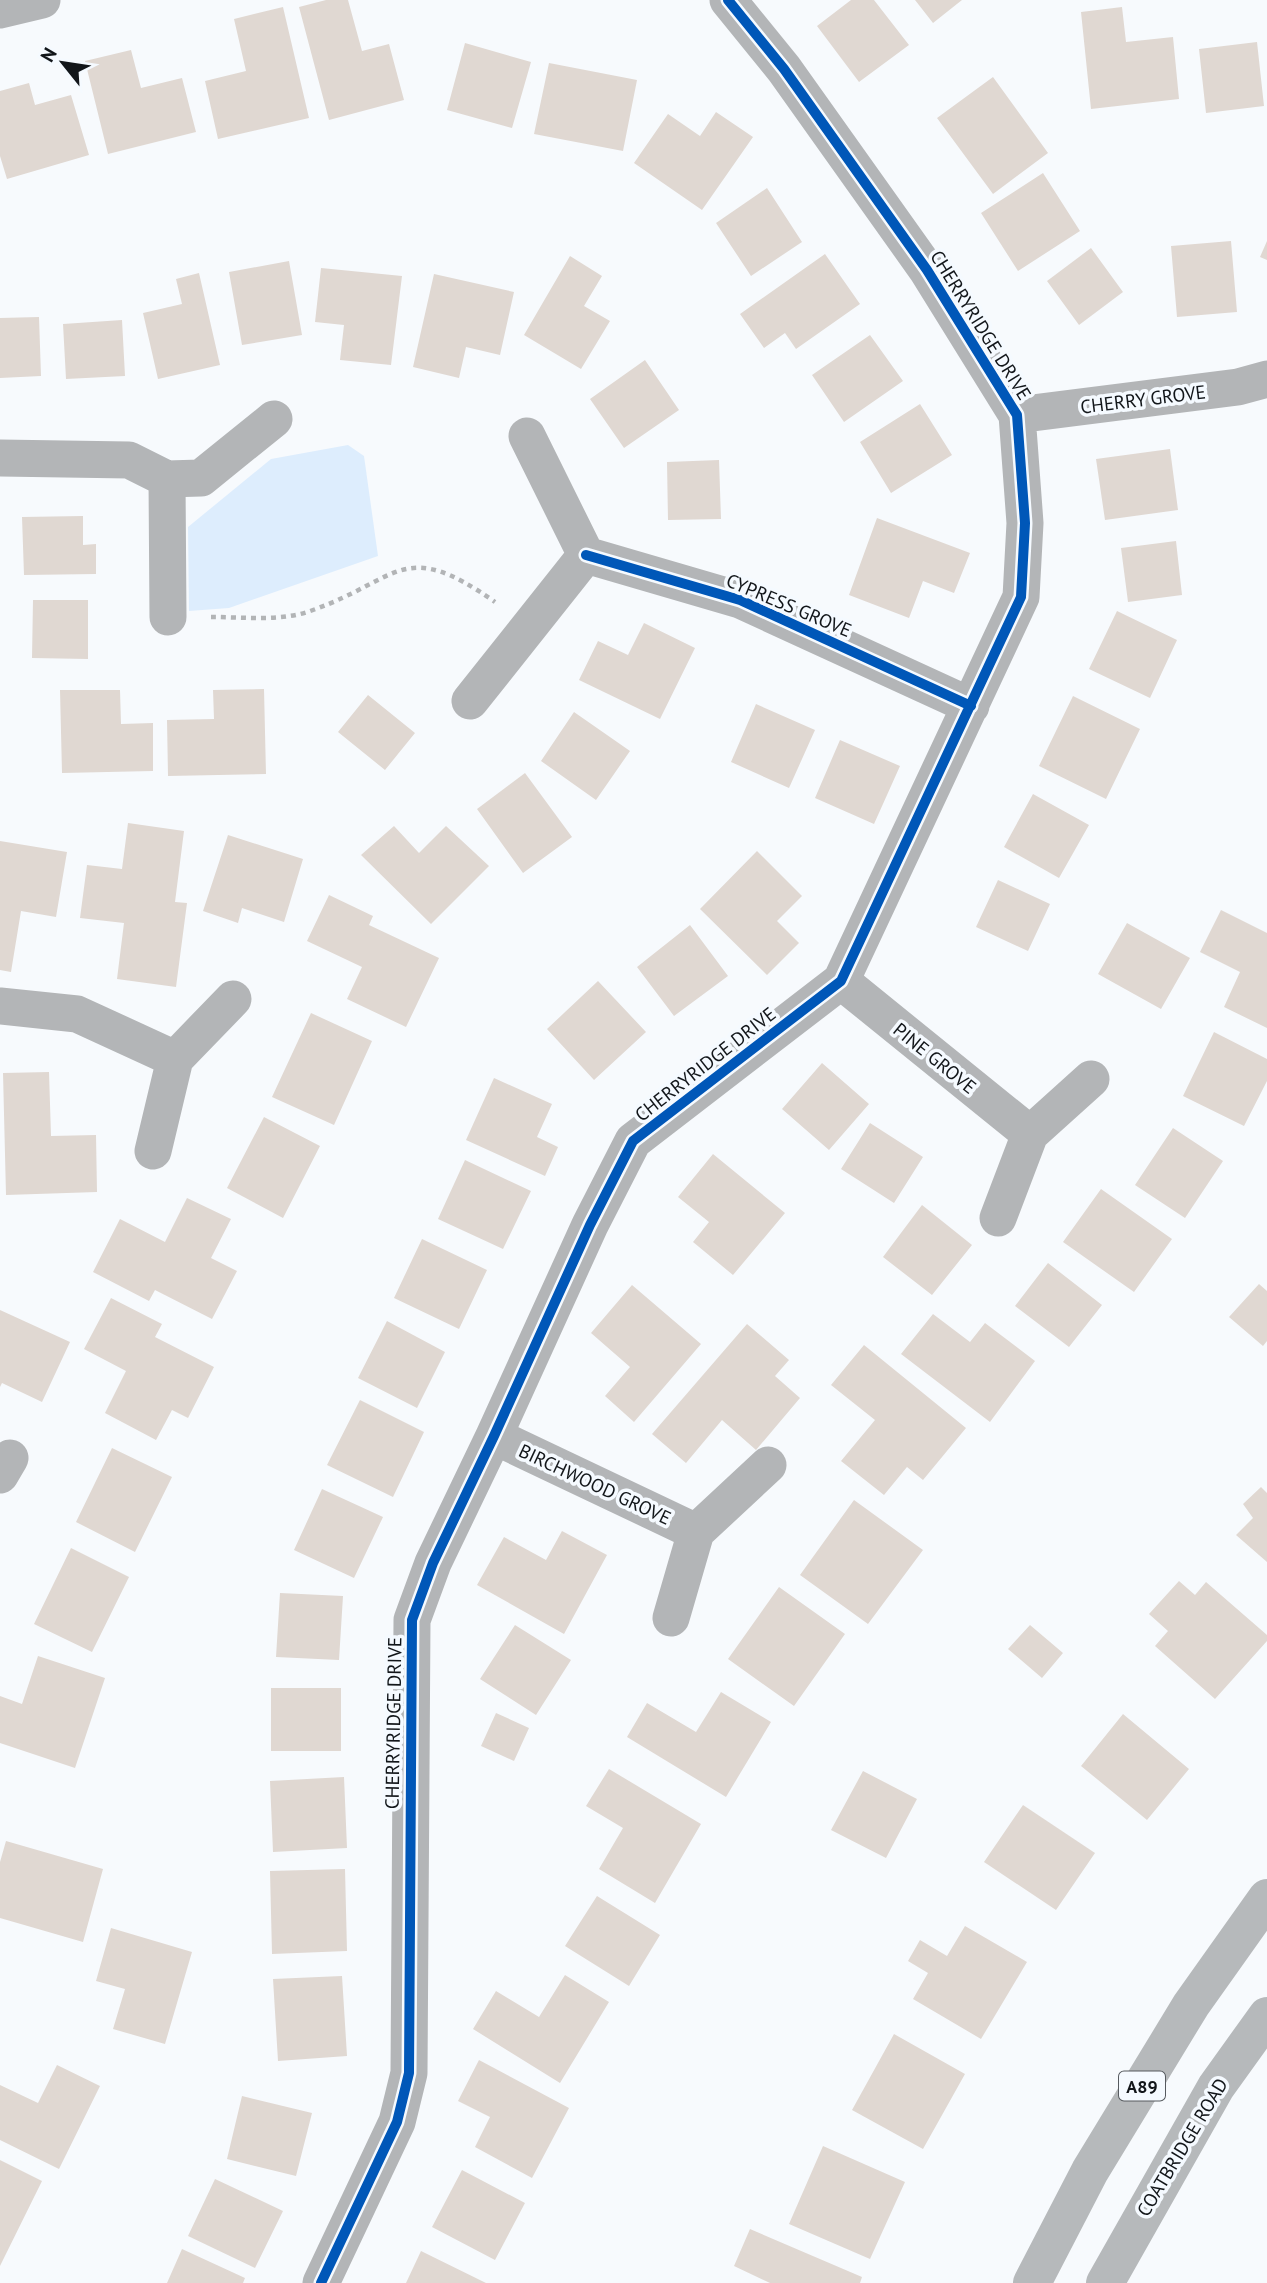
<svg xmlns="http://www.w3.org/2000/svg" width="1267" height="2283" viewBox="0 0 1267 2283" font-family="'PT Sans',sans-serif">
	<style>
		.green { fill: #ddedfd }
		.building { fill: #e0d8d2 }
		.lines { fill: none; stroke-linecap: round; stroke-linejoin: round }
		.path { stroke: #b2b4b6; stroke-width: 4.5; stroke-dasharray: 5 5; stroke-linecap: butt }
		.minor { stroke: #b3b5b7; stroke-width: 37 }
		.primary { stroke: #b6b9bb; stroke-width: 38 }
		.cycleway-casing { stroke: #f5faff; stroke-width: 15 }
		.cycleway { stroke: #0057b8; stroke-width: 10 }
		.labels { text-anchor: middle; dominant-baseline: central; stroke-width: 7; stroke-linejoin: round; paint-order: stroke }
		.shield { fill: #f5faff; stroke: #565a5f; stroke-width: 2 }
		.shield-label { font-size: 18px; font-weight: bold; fill: #12161a }
		.street-label { font-size: 19px; fill: #12161a; stroke: #f5faff }
	</style>
	<rect width="100%" height="100%" fill="#f7fafd"/>
	<path class="green" d="M348,445L364,456L378,556L229,608L189,611L188,527L271,459Z"/>
	<path class="building" d="M326,0H348L362,51L389,44L404,100L329,120L299,7Z
		M851,0H874L909,45L859,82L817,26Z
		M915,0H962L933,23Z
		M283,7L309,118L218,139L205,81L246,71L234,19Z
		M1122,7L1126,42L1173,37L1179,99L1091,109L1081,12Z
		M1257,42L1264,106L1206,113L1199,49Z
		M465,43L531,62L512,128L447,110Z
		M131,50L141,88L182,78L196,132L108,154L85,61Z
		M549,63L637,80L623,151L534,134Z
		M993,77L1048,153L993,194L937,118Z
		M29,83L35,105L71,95L89,155L7,179L0,156V91Z
		M716,112L753,137L702,210L634,163L668,114L700,136Z
		M1043,173L1080,231L1018,271L981,213Z
		M767,188L802,242L751,276L716,223Z
		M1231,241L1237,312L1177,317L1171,246Z
		M1267,241V260L1260,257Z
		M1091,248L1123,292L1079,325L1047,281Z
		M825,254L860,304L796,349L785,333L764,348L740,314Z
		M570,256L602,276L584,306L610,321L581,369L524,335Z
		M289,261L302,335L242,345L229,272Z
		M321,268L402,276L391,365L340,360L344,325L315,322Z
		M199,273L220,365L158,379L143,313L182,304L176,279Z
		M434,274L514,292L500,355L466,347L459,378L413,367Z
		M39,317L41,376L0,378V318Z
		M122,320L125,376L66,379L63,324Z
		M870,335L903,381L844,422L812,375Z
		M645,360L679,410L624,448L590,399Z
		M920,404L952,455L891,493L860,442Z
		M1170,449L1178,510L1105,520L1096,459Z
		M719,460L721,519L668,520L667,462Z
		M83,516V545L96,544V574L24,575L22,517Z
		M877,518L970,553L954,593L923,581L909,618L849,595Z
		M1176,541L1182,595L1128,602L1121,548Z
		M33,600H88V659L32,658Z
		M1117,611L1177,640L1150,698L1089,669Z
		M644,623L695,648L660,719L579,680L598,641L628,655Z
		M264,689L266,774L168,776L167,720L214,719L213,690Z
		M60,690H120L121,724L153,723V771L62,773Z
		M368,695L415,733L385,770L338,732Z
		M1073,696L1140,729L1106,799L1039,766Z
		M756,704L815,730L789,788L731,762Z
		M574,712L630,751L596,800L541,761Z
		M840,740L900,766L874,824L815,798Z
		M525,773L572,837L523,873L477,809Z
		M1033,794L1089,825L1059,878L1004,847Z
		M128,823L184,831L175,902L187,903L176,987L117,979L124,923L80,918L87,865L122,869Z
		M394,826L419,853L446,826L489,866L431,924L361,855Z
		M228,835L303,859L284,922L242,908L238,923L203,911Z
		M0,841L67,852L56,917L21,911L11,972L0,970Z
		M757,851L802,896L777,921L799,943L767,975L700,909Z
		M998,880L1050,904L1028,951L976,927Z
		M329,895L373,916L369,925L439,958L406,1027L347,999L362,967L307,941Z
		M1221,910L1267,933V1028L1224,1007L1240,972L1200,952Z
		M1127,923L1190,958L1161,1009L1098,974Z
		M690,925L728,976L674,1016L637,967Z
		M598,981L646,1032L594,1080L547,1029Z
		M311,1013L372,1041L334,1125L272,1097Z
		M1214,1032L1267,1059V1081L1244,1126L1183,1096Z
		M822,1063L869,1104L829,1150L782,1109Z
		M49,1072L51,1136L96,1135L97,1192L6,1195L3,1073Z
		M494,1078L552,1104L537,1137L558,1147L545,1176L466,1140Z
		M264,1117L320,1146L283,1218L227,1188Z
		M870,1123L923,1157L894,1203L841,1169Z
		M1173,1128L1223,1161L1185,1218L1135,1185Z
		M713,1154L785,1213L733,1275L693,1242L709,1222L678,1197Z
		M465,1160L531,1191L503,1249L438,1219Z
		M1101,1189L1172,1239L1134,1292L1063,1242Z
		M187,1198L231,1219L211,1258L237,1271L212,1319L155,1290L149,1301L93,1272L120,1219L165,1242Z
		M922,1205L972,1245L932,1295L883,1257Z
		M422,1239L487,1270L459,1329L394,1298Z
		M1048,1263L1102,1305L1069,1347L1015,1306Z
		M1259,1284L1267,1291V1341L1263,1346L1229,1317Z
		M632,1285L701,1344L634,1422L605,1396L630,1367L591,1333Z
		M111,1298L162,1324L155,1337L214,1367L188,1418L172,1410L156,1440L105,1413L126,1371L84,1349Z
		M0,1310L70,1342L42,1402L2,1383L0,1387Z
		M933,1314L970,1342L985,1323L1035,1361L990,1422L901,1354Z
		M387,1321L445,1352L417,1408L358,1378Z
		M747,1324L789,1360L775,1376L800,1398L756,1450L722,1420L686,1463L652,1434Z
		M864,1345L966,1428L923,1480L907,1467L884,1495L841,1461L875,1420L831,1385Z
		M360,1400L424,1432L393,1497L327,1465Z
		M112,1448L172,1477L135,1552L76,1522Z
		M1261,1487L1267,1493V1562L1236,1535L1253,1518L1243,1504Z
		M322,1489L383,1517L354,1578L294,1550Z
		M854,1500L923,1550L868,1624L800,1575Z
		M562,1531L607,1555L564,1634L477,1585L504,1537L546,1560Z
		M71,1548L129,1577L92,1652L34,1624Z
		M1179,1581L1195,1595L1206,1582L1267,1635V1641L1215,1699L1155,1646L1168,1631L1149,1614Z
		M779,1587L845,1634L794,1706L728,1659Z
		M280,1593L343,1596L339,1660L276,1657Z
		M515,1625L571,1660L536,1715L480,1679Z
		M1030,1625L1063,1653L1042,1678L1008,1649Z
		M38,1656L105,1678L75,1768L0,1743V1696L22,1704Z
		M271,1688H341V1751H271Z
		M721,1692L771,1722L726,1797L627,1737L647,1703L696,1732Z
		M496,1713L529,1728L514,1761L481,1746Z
		M1123,1714L1189,1769L1147,1820L1081,1766Z
		M609,1769L701,1824L655,1903L599,1869L623,1828L586,1806Z
		M863,1771L917,1799L886,1858L831,1830Z
		M344,1777L347,1848L273,1852L270,1781Z
		M1023,1805L1095,1853L1056,1910L984,1862Z
		M6,1841L103,1869L83,1942L0,1918V1862Z
		M345,1869L347,1951L272,1954L270,1871Z
		M597,1896L660,1935L629,1986L565,1946Z
		M965,1926L1027,1962L981,2039L913,1999L928,1973L908,1961L920,1940L947,1956Z
		M111,1928L192,1952L165,2044L113,2029L125,1989L96,1981Z
		M565,1975L609,2002L560,2083L473,2029L496,1991L539,2017Z
		M342,1976L347,2056L278,2061L273,1979Z
		M894,2034L965,2074L923,2149L852,2110Z
		M479,2060L569,2108L532,2178L475,2147L490,2117L458,2101Z
		M57,2065L100,2086L59,2169L0,2140V2085L38,2103Z
		M242,2096L312,2113L296,2176L227,2159Z
		M823,2146L905,2182L870,2259L789,2224Z
		M0,2160L42,2181L0,2266Z
		M462,2170L525,2203L495,2260L432,2227Z
		M215,2179L283,2211L255,2268L188,2236Z
		M750,2229L862,2277L860,2283H770L734,2266Z
		M182,2249L245,2278L243,2283H167Z
		M421,2251L486,2283H406Z"/>
	<g class="lines">
		<path class="path" d="M211,617C244,617 282,622 313,610C400,579 403,537 495,602"/>
		<path class="minor" d="M0,10L42,0
			M1017,415L1238,387L1267,379
			M0,458L129,460L167,479L168,617
			M167,479L201,478L274,419
			M586,555L740,600L971,706
			M470,701L586,555L527,436
			M841,981L1030,1134L998,1218
			M0,1006L77,1014L175,1059
			M1030,1134L1091,1079
			M153,1151L175,1059L233,999
			M494,1436L696,1532L671,1618
			M0,1475L10,1458
			M696,1532L768,1465
			M321,2283L397,2122L409,2073L412,1620L433,1563L494,1436L590,1225L633,1141L841,981L1021,597L1025,523L1017,415L927,270L784,69L728,0"/>
		<path class="primary" d="M1032,2283L1090,2171L1191,2005L1267,1898
			M1105,2283L1216,2087L1267,2016"/>
		<g class="cycleway-casing">
			<path id="cycleway" d="M586,555L740,600L971,706
				M321,2283L397,2122L409,2073L412,1620L433,1563L494,1436L590,1225L633,1141L841,981L1021,597L1025,523L1017,415L927,270L784,69L728,0"/>
		</g>
		<use href="#cycleway" class="cycleway"/>
	</g>
	<g class="labels">
		<rect class="shield" x="1119" y="2071.5" width="46" height="29" rx="5"/>
		<g class="shield-label">
			<text x="1142" y="2086">A89</text>
		</g>
		<g class="street-label">
			<text transform="translate(981 325) rotate(58)">CHERRYRIDGE DRIVE</text>
			<text transform="translate(1143 399) rotate(-7)">CHERRY GROVE</text>
			<text transform="translate(789 605) rotate(23)">CYPRESS GROVE</text>
			<text transform="translate(935 1058) rotate(39)">PINE GROVE</text>
			<text transform="translate(705 1064) rotate(-38)">CHERRYRIDGE DRIVE</text>
			<text transform="translate(595 1484) rotate(25)">BIRCHWOOD GROVE</text>
			<text transform="translate(393 1723) rotate(-89)">CHERRYRIDGE DRIVE</text>
			<text transform="translate(1182 2147) rotate(-59)">COATBRIDGE ROAD</text>
		</g>
	</g>
	<g transform="translate(63 63) rotate(300)" stroke="#f5faff" stroke-width="5" paint-order="stroke">
	<path d="M0-5L12 26L0 18L-12 26Z" fill="#12161a"/>
	<text y="-10" font-size="19" font-weight="bold" text-anchor="middle" fill="#12161a">N</text>
	</g>
</svg>
